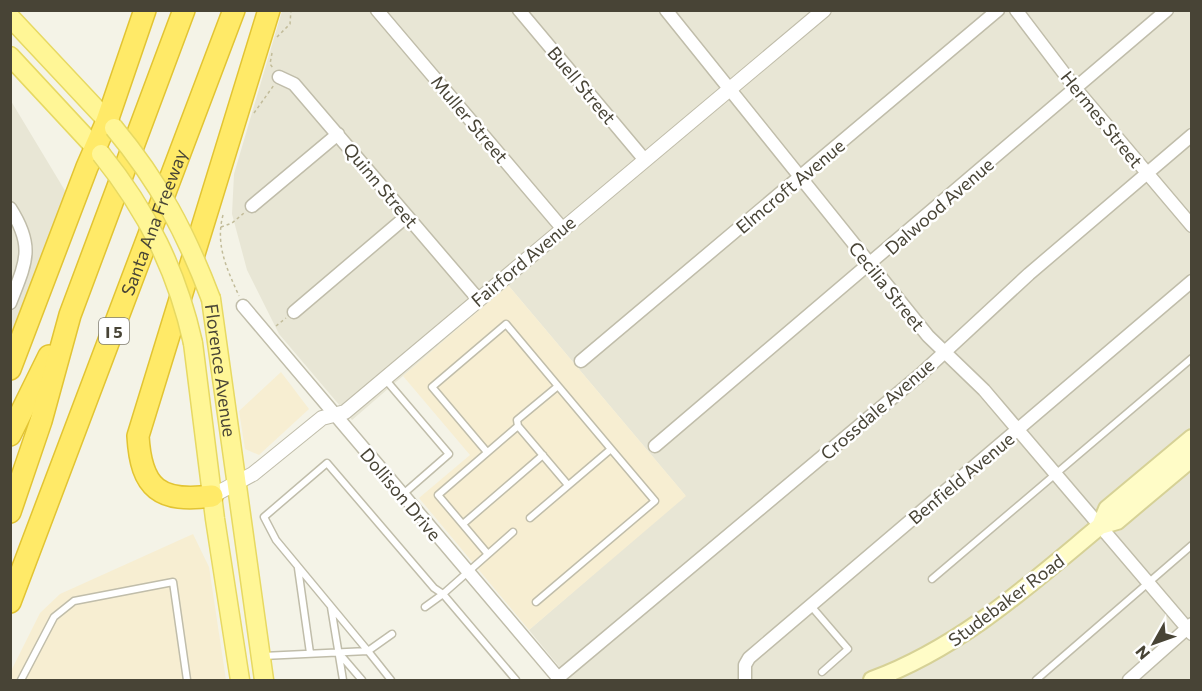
<svg xmlns="http://www.w3.org/2000/svg" width="1202" height="691" viewBox="0 0 1202 691" font-family="Commissioner,sans-serif">
	<style>
		.residential { fill: #e8e6d5 }
		.commercial { fill: #f7eed2 }
		.lines { fill: none; stroke-linecap: round; stroke-linejoin: round }
		.service-casing { stroke: #c0bdaa; stroke-width: 9 }
		.minor-casing { stroke: #c0bdaa; stroke-width: 15 }
		.tertiary-casing { stroke: #c0bdaa; stroke-width: 16 }
		.secondary-casing { stroke: #d6d196; stroke-width: 20 }
		.primary-casing { stroke: #e7d962; stroke-width: 21 }
		.motorway-casing { stroke: #e2c433; stroke-width: 24 }
		.path { stroke: #c2bc9a; stroke-width: 1.5; stroke-dasharray: 3 3; stroke-linecap: butt }
		.service { stroke: #fff; stroke-width: 6 }
		.minor { stroke: #fff; stroke-width: 12 }
		.tertiary { stroke: #fff; stroke-width: 14 }
		.secondary { stroke: #fffcc7; stroke-width: 16 }
		.primary { stroke: #fff696; stroke-width: 18 }
		.motorway { stroke: #ffea68; stroke-width: 21 }
		.primary-bridge-casing { stroke: #e7d962; stroke-width: 21; stroke-linecap: butt }
		.primary-bridge { stroke: #fff696; stroke-width: 18 }
		.labels { text-anchor: middle; dominant-baseline: central; stroke-width: 5; stroke-linejoin: round; paint-order: stroke }
		.shield { fill: #fff; stroke: #7f7c72; stroke-width: 1.5 }
		.shield-label { font-size: 16px; font-weight: bold; fill: #484436 }
		.street-label { font-size: 18px; fill: #484436; stroke: #fff }
	</style>
	<rect width="100%" height="100%" fill="#f4f3e7"/>
	<path class="residential" d="M282,11H1191V680H570L529,630L685,495L508,285L352,420L279,334L247,270L232,214L234,174Z
		M11,101L70,199L11,352Z"/>
	<path class="commercial" d="M508,285L686,496L529,630L419,498L470,455L403,376Z
		M281,372L309,409L259,455L245,449L239,411Z
		M193,534L209,567L226,680H11L12,669L40,613L60,594Z"/>
	<g class="lines">
		<g class="service-casing">
			<path id="service" d="M385,379L449,454L402,495
				M518,426L517,420L558,386L611,449
				M487,452L432,387L506,324L558,386
				M530,518L611,449L655,501L536,602
				M463,524L543,455
				M487,553L438,495L518,426L568,485
				M298,568L310,653
				M932,579L1192,358
				M811,606L848,649L822,672
				M331,607L343,680
				M425,607L443,594L516,680
				M338,652L362,680
				M263,656L368,651L276,540L264,517L327,463L434,588L443,594L513,532
				M21,680L54,617L74,601L173,582L187,680
				M391,680L368,651L392,634
				M1036,680L1192,545"/>
		</g>
		<g class="minor-casing">
			<path id="minor" d="M377,10L562,228
				M519,10L644,159
				M666,10L928,336L984,390L1192,634
				M1016,10L1076,89L1192,226
				M279,77L294,84L478,299
				M252,206L338,134
				M10,208C35,247 26,262 10,303
				M243,306L560,680
				M294,312L407,216
				M581,361L998,10
				M655,446L1167,10
				M558,678L921,374L1029,274L1192,135
				M745,680V665L749,658L1192,281
				M1129,680L1192,624"/>
		</g>
		<g class="tertiary-casing">
			<path id="tertiary" d="M212,496L253,474L322,418L345,412L824,10"/>
		</g>
		<g class="secondary-casing">
			<path id="secondary" d="M1100,526L1107,509L1192,438
				M872,680C961,647 1029,585 1100,526L1117,521L1192,458"/>
		</g>
		<g class="primary-casing">
			<g id="primary">
				<path d="M10,17L114,128"/>
				<path d="M10,56L101,154"/>
				<path id="s1" d="M211,299L264,680"/>
				<path d="M193,343L215,519L240,680"/>
			</g>
		</g>
		<g class="motorway-casing">
			<g id="motorway">
				<path d="M10,369L87,167L107,121L145,10"/>
				<path d="M10,435L49,356"/>
				<path d="M212,496C160,503 141,489 138,436L269,10"/>
				<path d="M10,512L41,421L70,315L184,10"/>
				<path id="s2" d="M10,602L234,10"/>
			</g>
		</g>
		<path class="path" d="M277,37L290,24L291,10
			M272,53L270,64L273,68
			M254,113L274,85
			M223,215C215,245 227,269 239,296
			M221,227L232,223L244,213
			M276,326L286,318"/>
		<use href="#service" class="service"/>
		<use href="#minor" class="minor"/>
		<use href="#tertiary" class="tertiary"/>
		<use href="#secondary" class="secondary"/>
		<use href="#primary" class="primary"/>
		<use href="#motorway" class="motorway"/>
		<g class="primary-bridge-casing">
			<path id="primary-bridge" d="M114,128C159,182 186,233 211,299
				M101,154C147,211 177,271 193,343"/>
		</g>
		<use href="#primary-bridge" class="primary-bridge"/>
	</g>
	<g class="labels">
		<rect class="shield" x="99" y="318" width="30" height="26" rx="4.5"/>
		<g class="shield-label">
			<text x="114" y="331">I 5</text>
		</g>
		<g class="street-label">
			<text transform="translate(582 85) rotate(50)">Buell Street</text>
			<text transform="translate(470 119) rotate(50)">Muller Street</text>
			<text transform="translate(1102 119) rotate(51)">Hermes Street</text>
			<text transform="translate(381 185) rotate(50)">Quinn Street</text>
			<text transform="translate(790 186) rotate(-40)">Elmcroft Avenue</text>
			<text transform="translate(939 206) rotate(-41)">Dalwood Avenue</text>
			<text stroke="none"><textPath href="#s2" startOffset="406">Santa Ana Freeway</textPath></text>
			<text transform="translate(523 261) rotate(-40)">Fairford Avenue</text>
			<text transform="translate(887 286) rotate(51)">Cecilia Street</text>
			<text stroke="none"><textPath href="#s1" startOffset="72">Florence Avenue</textPath></text>
			<text transform="translate(877 409) rotate(-41)">Crossdale Avenue</text>
			<text transform="translate(961 478) rotate(-40)">Benfield Avenue</text>
			<text transform="translate(401 494) rotate(50)">Dollison Drive</text>
			<text transform="translate(1006 600) rotate(-37)">Studebaker Road</text>
		</g>
	</g>
	<rect width="1202" height="691" fill="none" stroke="#484436" stroke-width="24"/>
	<g transform="translate(1154 643) rotate(230)" stroke="#ffffff" stroke-width="4.5" paint-order="stroke">
	<path d="M0-4.5L10 22L0 15L-10 22Z" fill="#484436"/>
	<text y="-9" font-size="16" font-weight="bold" text-anchor="middle" fill="#484436">N</text>
	</g>
</svg>
